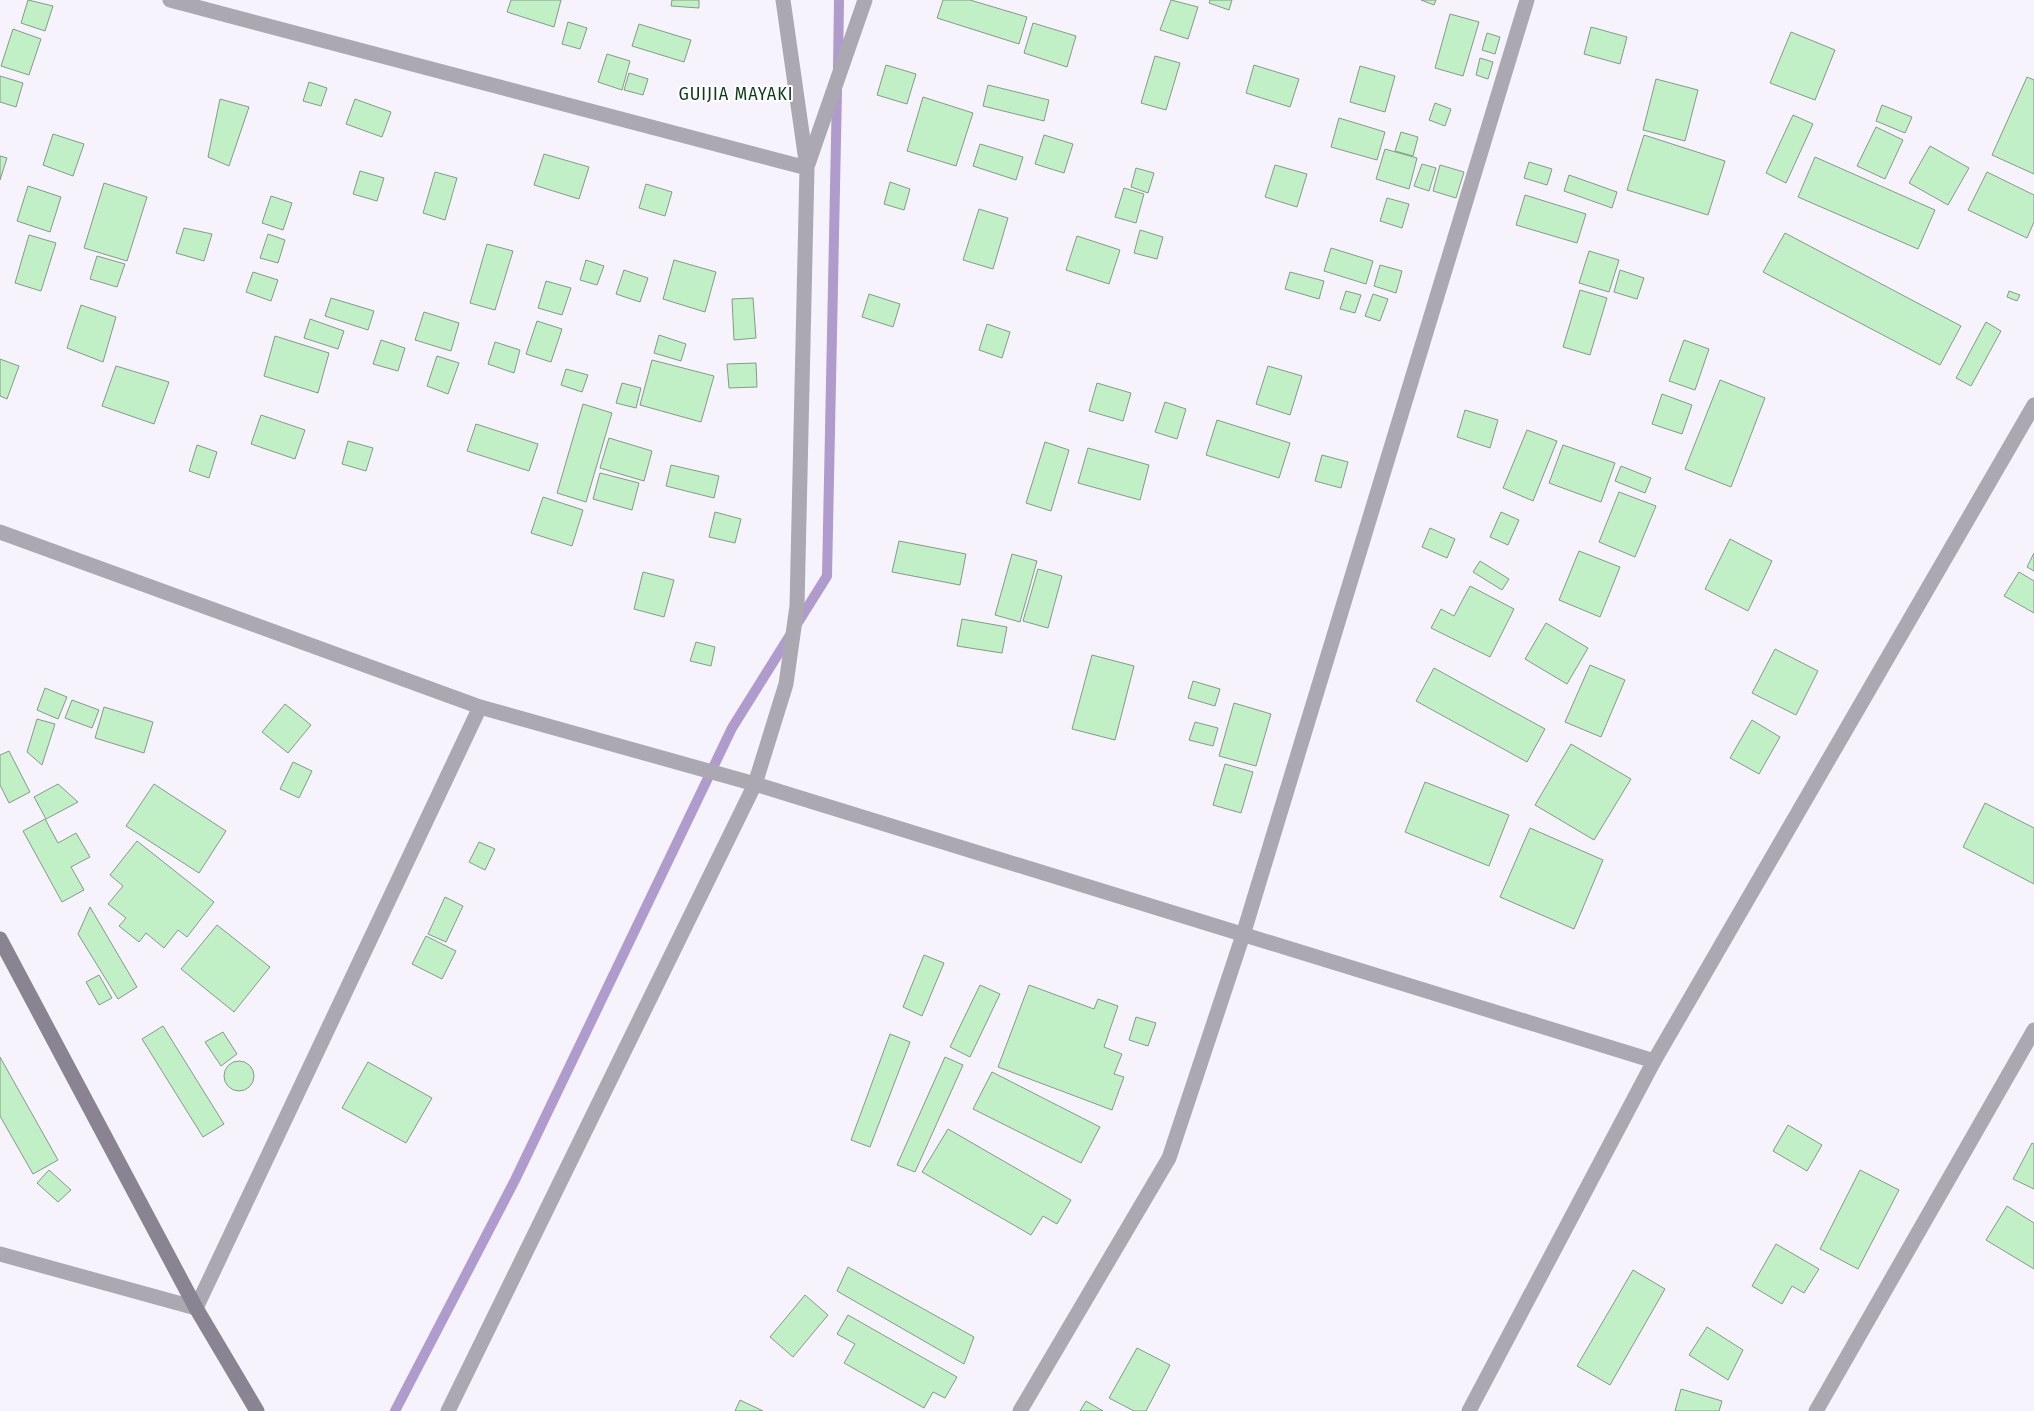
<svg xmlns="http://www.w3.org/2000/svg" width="2034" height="1411" viewBox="0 0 2034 1411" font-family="'Fira Sans Condensed',sans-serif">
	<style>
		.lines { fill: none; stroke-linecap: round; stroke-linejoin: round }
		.stream { stroke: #af9bcc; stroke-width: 10 }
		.building { fill: #c1efc6; stroke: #869a88 }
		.minor { stroke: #aca8b2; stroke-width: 15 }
		.tertiary { stroke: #aca8b2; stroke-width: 15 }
		.secondary { stroke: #898392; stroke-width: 15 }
		.labels { text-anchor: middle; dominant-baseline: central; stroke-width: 4; stroke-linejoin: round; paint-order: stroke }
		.quarter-label { font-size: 18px; letter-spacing: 1px; fill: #0c3d19; stroke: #fff }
	</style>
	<rect width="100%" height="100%" fill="#f7f3fd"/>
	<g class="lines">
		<path class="stream" d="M838,69L839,0
			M395,1411L515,1180L732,728L827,576L837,91"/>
	</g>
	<path class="building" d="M28,0L53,6L45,31L21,23Z
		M511,0H561L554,27L507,12Z
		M672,0H699V8L671,6Z
		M943,0H970L1027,17L1019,44L937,18Z
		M1171,0L1198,7L1188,39L1160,30Z
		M1210,0H1232L1229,10L1209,3Z
		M1421,0H1436L1434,5Z
		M1450,14L1479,22L1463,76L1435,68Z
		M568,22L587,28L580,49L562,44Z
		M1033,23L1076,36L1067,67L1024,53Z
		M639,24L691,40L684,62L632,46Z
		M1591,27L1627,37L1620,64L1584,54Z
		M13,29L41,39L29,75L1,66Z
		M1791,32L1835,50L1815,100L1770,83Z
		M1487,33L1500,37L1495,54L1482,50Z
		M607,54L630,61L622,90L598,82Z
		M1155,56L1180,63L1166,110L1141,103Z
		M1480,58L1493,62L1488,79L1476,75Z
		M886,65L916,74L907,104L877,95Z
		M1254,65L1299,79L1290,107L1246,93Z
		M1360,66L1395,76L1385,112L1350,102Z
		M629,73L648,79L643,95L624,90Z
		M0,76L23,83L16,107L0,102Z
		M2027,77L2034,80V174L1992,155Z
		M1656,79L1698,90L1685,141L1643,130Z
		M309,82L327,88L321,106L303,101Z
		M988,85L1049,100L1044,121L983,106Z
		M923,97L973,113L956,166L907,151Z
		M220,99L249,107L229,166L208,157Z
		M355,99L391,112L382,137L346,124Z
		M1435,103L1451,109L1445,126L1429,120Z
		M1882,105L1912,117L1905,133L1876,121Z
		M1793,115L1813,124L1786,183L1766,173Z
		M1339,118L1385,132L1377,160L1331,147Z
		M1876,127L1903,140L1885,179L1857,166Z
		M1401,132L1418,137L1413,156L1395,151Z
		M53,134L84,144L73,176L43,165Z
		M1044,135L1073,144L1064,173L1035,164Z
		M1644,135L1725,161L1708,215L1627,190Z
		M980,144L1023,157L1016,180L973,166Z
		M1930,146L1969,168L1948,205L1909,183Z
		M1385,149L1417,158L1409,189L1376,179Z
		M544,154L589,167L579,199L534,185Z
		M0,156L7,158L0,180Z
		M1815,157L1935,210L1918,249L1798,197Z
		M1529,162L1552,169L1547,185L1524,178Z
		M1422,164L1436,168L1429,191L1414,186Z
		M1275,165L1307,174L1297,207L1265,197Z
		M1440,165L1464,172L1456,198L1433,191Z
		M1136,168L1154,173L1148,193L1131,187Z
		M360,171L384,178L377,201L353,194Z
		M435,172L457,178L445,220L423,213Z
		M1987,172L2034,195V222L2027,238L1968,210Z
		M1569,175L1617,192L1612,208L1564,191Z
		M890,182L910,189L904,210L884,204Z
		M104,183L147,197L127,261L84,248Z
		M646,184L672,192L665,216L639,208Z
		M28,186L61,197L50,232L17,221Z
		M1124,188L1144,194L1136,223L1115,217Z
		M1525,195L1586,214L1577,243L1516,225Z
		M271,196L292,203L283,230L262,223Z
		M1387,198L1409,204L1402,228L1380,221Z
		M979,209L1008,218L993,269L963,260Z
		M184,228L212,234L204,261L176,253Z
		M1140,230L1163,237L1157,259L1134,253Z
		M1785,233L1961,326L1940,365L1763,272Z
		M268,234L285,240L278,263L260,258Z
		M29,235L56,243L41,291L15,283Z
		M1077,236L1120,250L1109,284L1066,270Z
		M487,244L513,251L495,310L470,303Z
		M1331,248L1373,261L1366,284L1324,271Z
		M1589,251L1619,260L1609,292L1579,283Z
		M97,256L125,264L117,287L90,279Z
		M586,260L604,266L597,285L580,280Z
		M674,260L716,272L705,312L663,299Z
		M1380,265L1402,271L1396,293L1374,286Z
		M624,270L648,278L640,302L616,294Z
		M1620,270L1644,278L1637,299L1614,292Z
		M253,272L278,280L271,301L246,292Z
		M1290,272L1324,281L1319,299L1285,289Z
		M546,281L571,288L562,315L538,308Z
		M1580,290L1607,298L1590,355L1563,347Z
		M1346,291L1361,295L1355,313L1340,309Z
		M2009,291L2020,295L2017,301L2007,297Z
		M869,294L900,304L893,327L862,317Z
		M1373,294L1388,299L1380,321L1365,316Z
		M331,298L374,311L368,330L325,316Z
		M753,298L756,338L734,340L732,299Z
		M81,305L116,317L103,362L67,348Z
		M424,312L459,323L451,351L415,340Z
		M310,319L344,331L338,349L304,338Z
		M537,321L562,329L551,362L526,354Z
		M1986,322L2001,331L1971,386L1956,378Z
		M987,324L1010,332L1002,358L979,350Z
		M659,335L686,344L681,361L654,353Z
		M275,336L329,353L318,393L264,376Z
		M381,340L405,348L398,371L373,364Z
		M1684,340L1709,349L1695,390L1669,381Z
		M495,342L520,350L514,373L488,364Z
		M437,356L459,363L448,394L427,386Z
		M0,359L19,366L7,399L0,396Z
		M652,360L714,376L701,422L640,405Z
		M756,363L757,387L729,388L727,364Z
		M116,366L169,382L154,424L102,406Z
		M1268,366L1302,376L1290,415L1256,404Z
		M566,369L588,375L582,392L561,385Z
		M1720,380L1765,398L1731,487L1685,469Z
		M622,383L641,388L636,408L616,403Z
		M1097,383L1131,393L1123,421L1089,411Z
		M1662,394L1692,405L1682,434L1652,424Z
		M1165,402L1186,409L1177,439L1155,432Z
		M583,404L612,413L586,502L557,493Z
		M1465,410L1498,420L1490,448L1457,437Z
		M261,415L305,430L295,459L251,444Z
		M1217,420L1290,443L1279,478L1206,455Z
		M476,424L538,444L529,471L467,451Z
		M1527,430L1557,441L1533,501L1503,488Z
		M609,438L652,451L644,481L600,468Z
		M348,441L373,448L366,471L342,464Z
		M1045,442L1069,450L1051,511L1026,503Z
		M197,445L217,452L209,478L189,471Z
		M1563,445L1615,463L1601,502L1549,483Z
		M1088,448L1149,465L1140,500L1078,483Z
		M1322,455L1348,462L1341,488L1315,481Z
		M671,465L719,476L714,498L666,486Z
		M1621,466L1651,478L1645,493L1615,481Z
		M600,473L639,483L632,510L593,499Z
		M1619,492L1656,506L1635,557L1599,542Z
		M543,497L583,510L572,546L531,533Z
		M715,512L741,519L735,543L709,537Z
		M1501,512L1519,520L1508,545L1490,537Z
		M1430,528L1455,539L1447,558L1422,547Z
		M1730,539L1772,561L1748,611L1705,589Z
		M899,541L966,554L960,585L892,572Z
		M1579,551L1620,567L1600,617L1559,600Z
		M2034,553V571L2027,567Z
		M1012,554L1037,561L1020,622L995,615Z
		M1480,561L1509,579L1502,590L1473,572Z
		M1038,569L1062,576L1048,628L1023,621Z
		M643,572L674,580L664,617L634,609Z
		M2019,572L2034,581V613L2004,596Z
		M1470,586L1514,609L1490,657L1431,628L1441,609L1454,616Z
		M962,619L1007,627L1002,653L957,646Z
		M1546,623L1588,648L1567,684L1525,659Z
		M696,642L715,647L711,666L690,661Z
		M1775,649L1818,671L1796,715L1752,693Z
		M1092,655L1134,666L1115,740L1072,729Z
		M1590,665L1625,680L1601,737L1565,722Z
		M1434,668L1545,729L1527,762L1416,701Z
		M1193,681L1220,689L1215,706L1188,698Z
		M45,688L67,697L58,719L37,710Z
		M72,700L99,710L92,728L65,718Z
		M1234,703L1271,714L1256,766L1219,756Z
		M285,704L311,725L288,753L262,732Z
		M104,707L153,722L144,753L95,738Z
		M37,719L55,724L42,765L27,752Z
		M1752,720L1780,737L1759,774L1730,758Z
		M1195,722L1218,728L1213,746L1189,740Z
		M1571,744L1631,779L1594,840L1535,805Z
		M9,751L30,792L9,803L0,785V755Z
		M293,762L312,771L299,798L280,789Z
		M1225,764L1253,772L1241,813L1213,805Z
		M1425,782L1509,815L1489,866L1405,832Z
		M58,784L78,802L46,819L34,797Z
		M154,784L226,831L199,873L126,826Z
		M1985,803L2034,828V884L1963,847Z
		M45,819L58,843L76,833L90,857L71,867L84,890L62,902L23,831Z
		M1530,828L1603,860L1574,929L1500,897Z
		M137,841L214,902L187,937L178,930L164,948L146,933L139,942L119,926L126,918L108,904L123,886L110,875Z
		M479,842L495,849L485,870L469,862Z
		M445,897L463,906L446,942L428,934Z
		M90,907L137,987L118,999L78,934Z
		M217,925L270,967L234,1012L181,969Z
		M426,936L456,951L442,979L412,964Z
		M924,955L944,963L922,1016L903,1007Z
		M99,975L112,998L99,1005L86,982Z
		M980,985L1000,994L970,1057L950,1047Z
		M1029,985L1094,1009L1098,999L1118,1006L1104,1047L1122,1054L1114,1074L1124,1077L1112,1110L998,1067Z
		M1136,1017L1156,1023L1148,1046L1129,1040Z
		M163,1026L224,1124L203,1137L142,1039Z
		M223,1032L237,1054L221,1066L205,1042Z
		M890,1034L910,1042L870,1147L851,1140Z
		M0,1057L58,1160L33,1174L0,1116Z
		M945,1057L963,1065L915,1172L897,1165Z
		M224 1076a15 15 0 1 1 30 0a15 15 0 1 1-30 0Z
		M368,1062L432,1098L406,1143L342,1108Z
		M992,1072L1100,1127L1081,1163L973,1109Z
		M1788,1125L1822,1145L1807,1171L1773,1151Z
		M948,1129L1071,1200L1057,1224L1043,1216L1031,1235L922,1172Z
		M2032,1143L2034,1144V1189L2013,1179Z
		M49,1170L71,1190L58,1202L37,1183Z
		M1860,1170L1899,1190L1858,1269L1820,1249Z
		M2007,1206L2034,1223V1269L1986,1240Z
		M1776,1244L1819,1269L1804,1293L1792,1286L1782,1304L1752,1286Z
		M848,1267L974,1337L964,1364L837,1291Z
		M1633,1270L1665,1289L1610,1385L1577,1366Z
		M805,1295L828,1315L793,1357L770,1337Z
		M848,1315L957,1377L945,1398L933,1392L924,1408L844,1363L855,1344L837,1334Z
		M1707,1327L1743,1350L1728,1380L1689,1355Z
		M1137,1348L1170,1365L1146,1411H1134L1109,1398Z
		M1681,1389L1722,1401L1719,1411H1675Z
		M740,1400L763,1411H735Z
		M1086,1401L1103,1411H1080Z"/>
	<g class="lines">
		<path class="minor" d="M170,0L807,168
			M808,164L865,0
			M0,532L480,707L755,784L1654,1061
			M0,1254L196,1308L480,707
			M448,1411L755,784L786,684L797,606L807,168L783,0
			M1020,1411L1169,1158L1243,935L1527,0
			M1816,1411L2034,1030"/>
		<path class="tertiary" d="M1469,1411L1654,1061L2034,405"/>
		<path class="secondary" d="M0,939L196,1308L257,1411"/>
	</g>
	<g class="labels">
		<g class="quarter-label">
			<text x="736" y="94">GUIJIA MAYAKI</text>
		</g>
	</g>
</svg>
